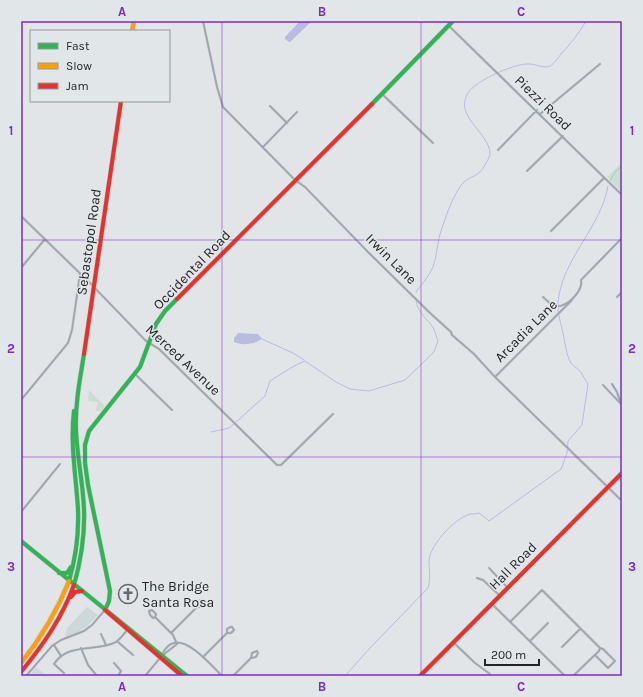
<svg xmlns="http://www.w3.org/2000/svg" width="643" height="697" viewBox="0 0 643 697" font-family="Karla,sans-serif">
	<style>
		.built { fill: #ced7da }
		.green { fill: #cae0ce }
		.water { fill: #b9bbdf }
		.lines { fill: none; stroke-linecap: round; stroke-linejoin: round }
		.stream { stroke: #b9bbdf; stroke-width: 1 }
		.street-casing { stroke: #c0c2c3; stroke-width: 2.5 }
		.fast-casing { stroke: #c0c2c3; stroke-width: 5 }
		.slow-casing { stroke: #c0c2c3; stroke-width: 5 }
		.jam-casing { stroke: #c0c2c3; stroke-width: 5 }
		.street { stroke: #9ba4af; stroke-width: 1.5 }
		.fast { stroke: #30b455; stroke-width: 4 }
		.slow { stroke: #ff9f0a; stroke-width: 4 }
		.jam { stroke: #e5322d; stroke-width: 4 }
		.grid { fill: none; stroke: #7b2cbf; stroke-width: 1; stroke-opacity: 0.55 }
		.labels { text-anchor: middle; dominant-baseline: central; stroke-width: 3; stroke-linejoin: round; paint-order: stroke }
		.street-label { font-size: 14px; fill: #232526; stroke: #e1e6e8 }
		.poi-label { font-size: 14px; fill: #232526; stroke: #e1e6e8; text-anchor: start }
		.neatline { fill: none; stroke: #7b2cbf; stroke-width: 1.5 }
		.grid-label { font-size: 13px; text-anchor: middle; font-weight: bold; fill: #7b2cbf }
	</style>
	<rect width="100%" height="100%" fill="#e2e5e7"/>
	<path class="built" d="M87,607L98,615L86,627L75,634L65,637L67,628Z
		M36,667L47,676H29Z"/>
	<path class="green" d="M622,162V192L607,177Z
		M89,390L105,406L101,411H96L98,402L88,401Z"/>
	<path class="water" d="M300,21H312L290,42H289L285,39V37Z
		M238,333L258,334L262,339C254,344 243,346 234,342V338Z"/>
	<g class="lines">
		<path class="stream" d="M610,181L615,172L622,166
			M416,292C422,284 429,276 433,267C437,255 437,245 440,234C445,219 451,200 460,187C468,174 478,180 486,163C487,161 489,158 490,155C491,133 453,117 468,93C475,81 515,63 529,64C536,64 544,69 550,66C554,64 558,58 561,54C571,43 578,35 586,21
			M262,339L293,353L304,360
			M236,422L265,396L270,381L294,366L305,361L336,382L350,389L369,391L405,380L434,352L438,341C436,336 435,330 432,326C426,318 417,311 416,301
			M211,432L229,428L234,424
			M345,676L370,648L428,588C431,577 429,571 429,560C431,544 454,519 470,514C473,514 476,514 479,513L489,521L561,469L567,453L568,441L582,425L588,384C585,380 583,375 580,371C577,368 573,366 571,363C566,355 565,342 563,333C561,324 557,312 558,303C561,260 601,228 608,186"/>
		<g class="street-casing">
			<path id="street" d="M203,21L217,87L223,107L295,180L305,187L368,252L430,313L451,332L452,335L474,354L495,377L622,501
				M449,26L622,195
				M382,94L433,143
				M270,106L287,123
				M540,114L600,64
				M263,147L297,112
				M498,150L537,110
				M527,171L563,136
				M21,216L91,284L146,341L159,349L277,465H281L333,414
				M551,231L604,178
				M21,268L45,239
				M543,297L553,306C556,306 560,307 563,305C571,302 583,290 581,280L622,238
				M617,297L622,292
				M135,374L172,410
				M495,377L572,300
				M612,384L617,392L620,401
				M603,385L622,405
				M21,400L68,343L72,330L80,274
				M21,512L60,464
				M489,568L507,587
				M477,578L483,580L499,595
				M492,604L565,676
				M155,617L153,618L150,615L149,611L152,610L156,614L155,617L173,635L177,644
				M510,622L542,590L600,648L603,649L615,661L608,668L595,655
				M171,633L197,607H200L204,603L203,600H200L197,603V607
				M101,634L106,645
				M530,641L548,623
				M118,642L133,655
				M453,642L475,663L490,674
				M54,645L61,656
				M562,647L580,629
				M81,648L88,665L97,676
				M162,655C176,622 210,664 222,676
				M163,655L177,644
				M203,657L227,633H231L234,630L232,627H230L227,629V633
				M114,663L121,671L118,676
				M64,673L54,664C68,642 98,652 116,642C120,639 124,634 127,630
				M26,676L52,646L61,640L84,631L92,625L104,611
				M145,676L160,658
				M233,676L251,658L252,653L257,651L258,653L256,657L251,658
				M279,676H281
				M573,676L599,651L600,648"/>
		</g>
		<g class="fast-casing">
			<path id="fast" d="M372,104L453,21
				M21,541L187,676
				M59,573H67L71,567
				M69,581C76,557 79,533 78,509C76,476 70,444 74,411
				M74,585C81,560 85,535 84,509C83,483 77,456 76,430C75,404 80,379 84,354
				M105,610L109,601L110,591L88,485L85,463V445L89,431L140,367L156,324L165,311L177,299"/>
		</g>
		<g class="slow-casing">
			<path id="slow" d="M132,31L134,21
				M21,663C41,638 57,611 69,581"/>
		</g>
		<g class="jam-casing">
			<path id="jam" d="M177,299L372,104
				M84,354L121,101
				M71,597L75,592L82,591
				M105,610L182,676
				M21,672C43,645 62,618 74,585
				M420,676L622,473"/>
		</g>
		<use href="#street" class="street"/>
		<use href="#fast" class="fast"/>
		<use href="#slow" class="slow"/>
		<use href="#jam" class="jam"/>
	</g>
	<path class="grid" d="M222,21V676M421,21V676M21,240H622M21,457H622"/>
	<defs>
		<g id="church-ring" transform="scale(1)"><circle r="9.5" fill="#e1e6e8" stroke="#66686a" stroke-width="1.5"/><path d="M-1.2-6h2.4v3.5h3.3v2.4h-3.3V6h-2.4V-.1h-3.3v-2.4h3.3Z" fill="#66686a"/></g>
	</defs>
	<g fill-rule="evenodd">
		<use href="#church-ring" x="128" y="594"/>
	</g>
	<g class="labels">
		<g class="street-label">
			<text transform="translate(543 103) rotate(44)">Piezzi Road</text>
			<text transform="translate(89 242) rotate(-82)">Sebastopol Road</text>
			<text transform="translate(391 259) rotate(45)">Irwin Lane</text>
			<text transform="translate(192 270) rotate(-46)">Occidental Road</text>
			<text transform="translate(526 331) rotate(-45)">Arcadia Lane</text>
			<text transform="translate(183 360) rotate(43)">Merced Avenue</text>
			<text transform="translate(513 566) rotate(-45)">Hall Road</text>
		</g>
		<g class="poi-label">
			<text x="142" y="586">The Bridge<tspan x="142" dy="16">Santa Rosa</tspan></text>
		</g>
	</g>
	<rect width="643" height="697" fill="none" stroke="#e1e6e8" stroke-width="44"/>
	<rect x="30" y="30" width="140" height="72" fill="#e1e6e8" stroke="#95999a"/>
	<rect x="38" y="43" width="20" height="6" fill="#30b455" stroke="#95999a"/>
	<text x="66" y="50" font-size="12" fill="#232526">Fast</text>
	<rect x="38" y="63" width="20" height="6" fill="#ff9f0a" stroke="#95999a"/>
	<text x="66" y="70" font-size="12" fill="#232526">Slow</text>
	<rect x="38" y="83" width="20" height="6" fill="#e5322d" stroke="#95999a"/>
	<text x="66" y="90" font-size="12" fill="#232526">Jam</text>
	<path d="M485 659v6h54v-6" fill="none" stroke="#232526" stroke-width="2"/>
	<text x="491" y="659" font-size="12" fill="#232526" stroke="#e1e6e8" stroke-width="3" paint-order="stroke">200 m</text>
	<rect x="22" y="22" width="599" height="653" class="neatline"/>
	<g class="grid-label">
		<text x="122" y="16">A</text>
		<text x="322" y="16">B</text>
		<text x="521" y="16">C</text>
		<text x="11" y="135">1</text>
		<text x="632" y="135">1</text>
		<text x="11" y="353">2</text>
		<text x="632" y="353">2</text>
		<text x="11" y="571">3</text>
		<text x="632" y="571">3</text>
		<text x="122" y="691">A</text>
		<text x="322" y="691">B</text>
		<text x="521" y="691">C</text>
	</g>
</svg>
